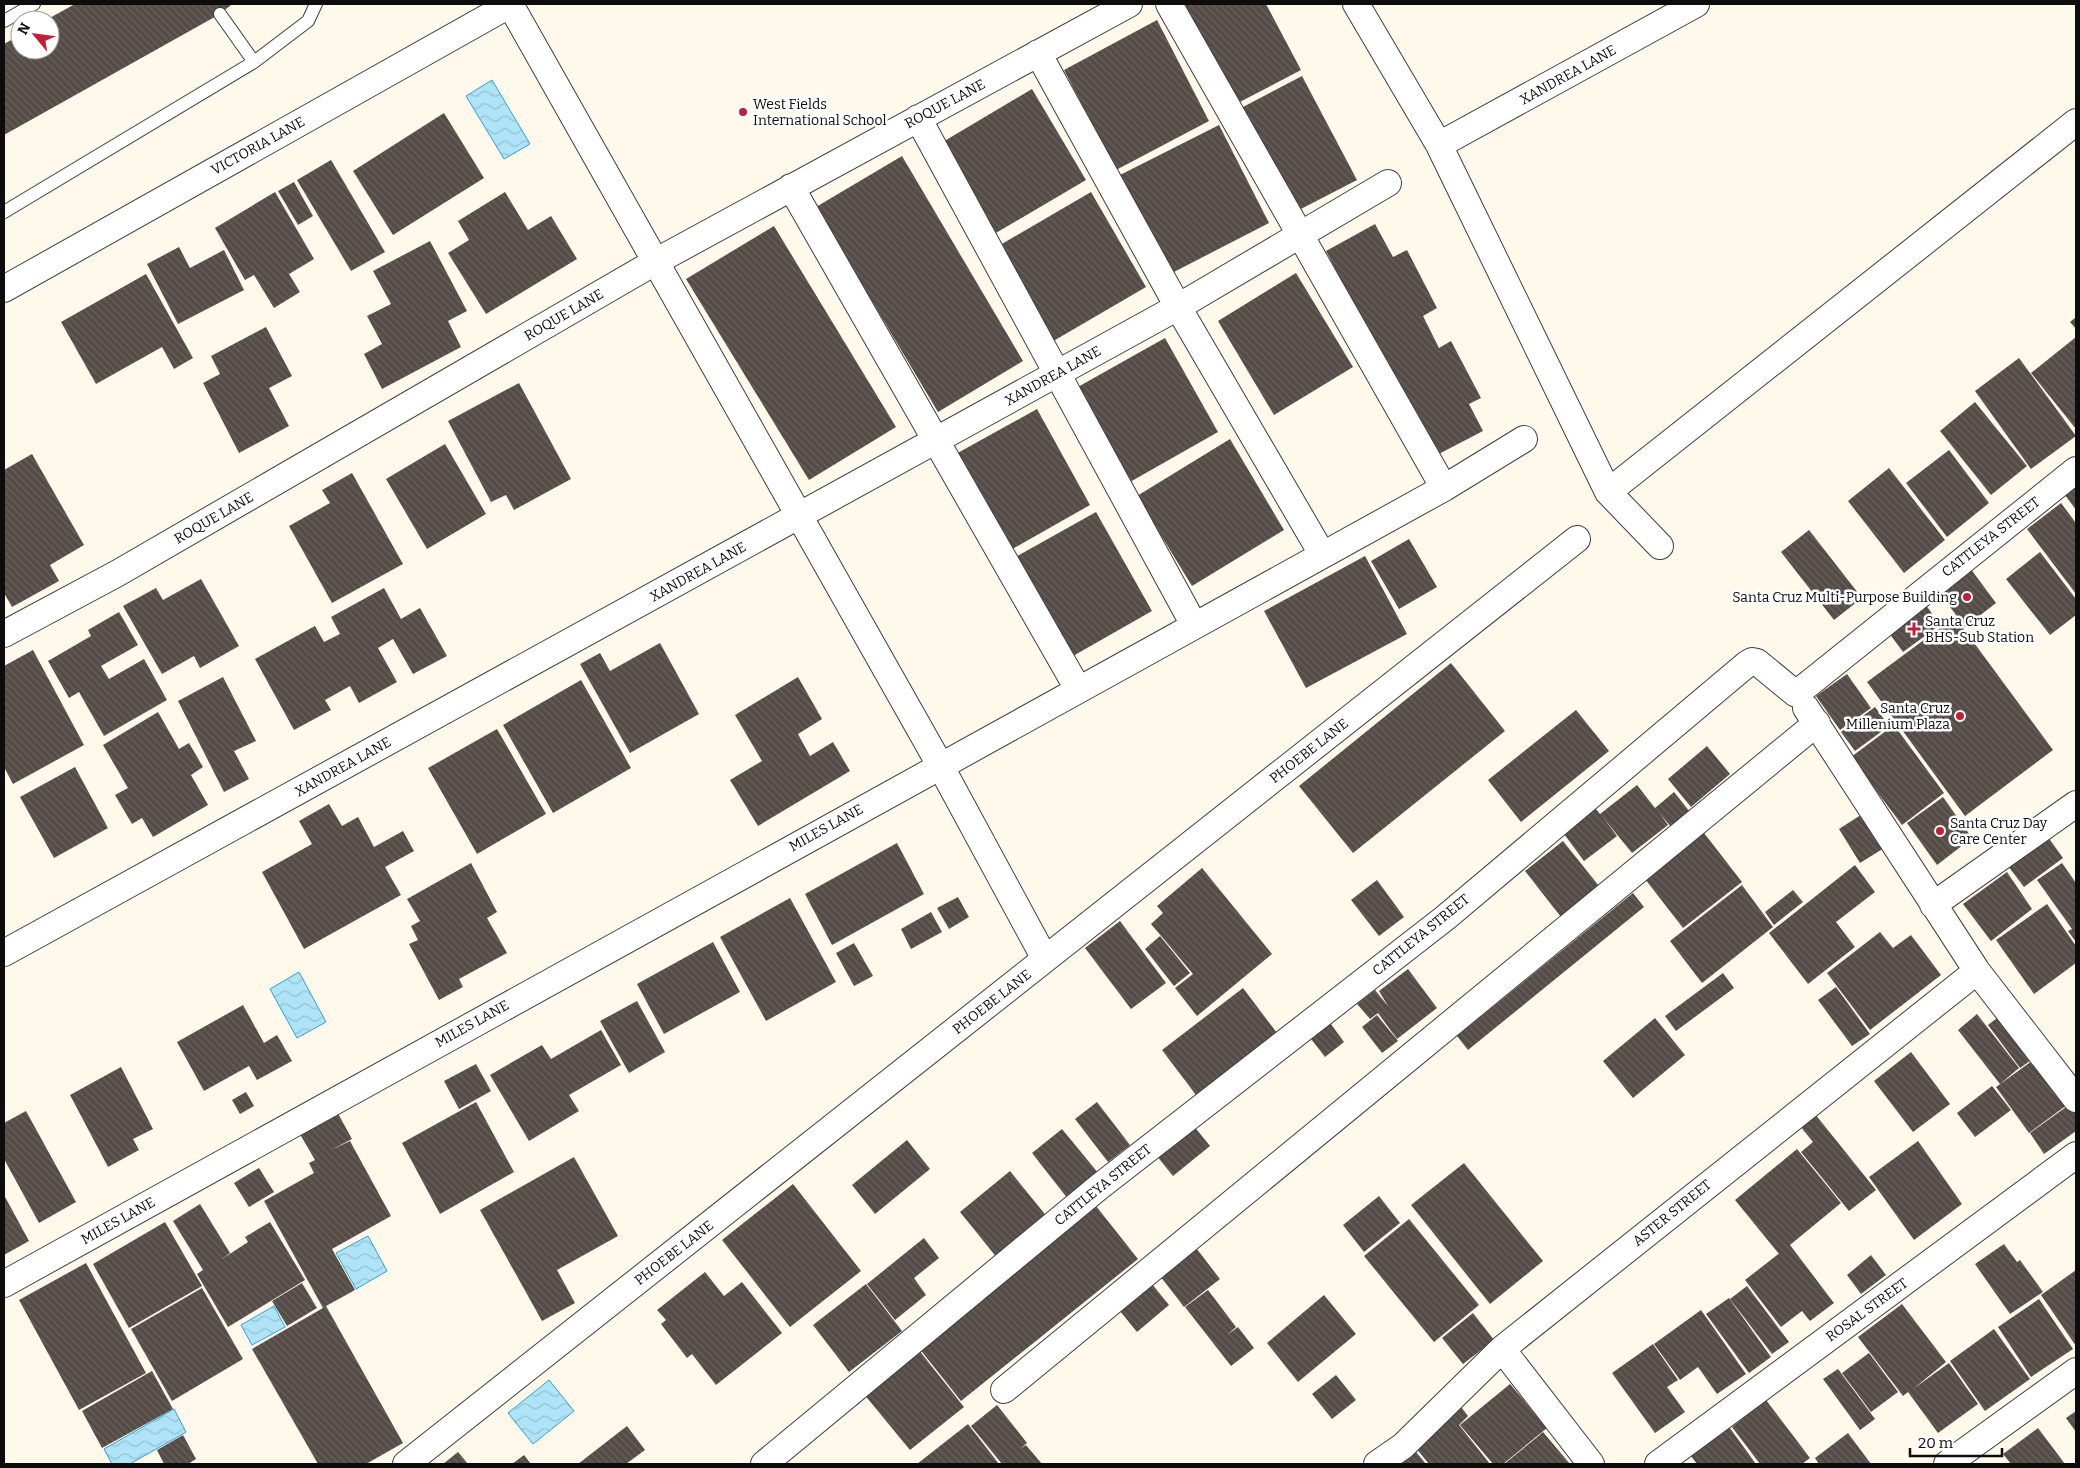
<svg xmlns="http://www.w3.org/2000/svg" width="2080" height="1468" viewBox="0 0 2080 1468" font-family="Bitter,serif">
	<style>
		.water { fill: url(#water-waves); stroke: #33a0d1 }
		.building { fill: url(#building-back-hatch) }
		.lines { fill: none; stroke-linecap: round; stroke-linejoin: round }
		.lane-casing { stroke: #3f3f3f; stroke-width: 14 }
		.street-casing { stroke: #3f3f3f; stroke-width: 28 }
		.lane { stroke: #fff; stroke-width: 12 }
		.street { stroke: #fff; stroke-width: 26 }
		.poi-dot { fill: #c02036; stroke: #fff; stroke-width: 2 }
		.labels { text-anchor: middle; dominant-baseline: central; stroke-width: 5; stroke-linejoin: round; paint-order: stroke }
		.street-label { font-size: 14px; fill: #0c0c0c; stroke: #fff }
		.poi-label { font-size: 14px; fill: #0c0c0c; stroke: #fff; text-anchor: start }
	</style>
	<defs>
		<pattern id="water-waves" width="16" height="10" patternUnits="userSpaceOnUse" patternTransform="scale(1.25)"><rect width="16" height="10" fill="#aee3f8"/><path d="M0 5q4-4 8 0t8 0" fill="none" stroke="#94c2d3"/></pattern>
		<pattern id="building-back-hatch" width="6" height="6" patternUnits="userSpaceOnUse" patternTransform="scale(1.25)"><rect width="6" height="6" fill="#554c48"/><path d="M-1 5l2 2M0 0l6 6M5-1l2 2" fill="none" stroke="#68615e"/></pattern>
	</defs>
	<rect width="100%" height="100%" fill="#fff9eb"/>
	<path class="water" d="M492,80L530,144L504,159L466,96Z
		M299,972L326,1022L297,1038L270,989Z
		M368,1236L387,1271L356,1289L336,1253Z
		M274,1306L285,1327L252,1345L241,1325Z
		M549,1380L574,1411L533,1444L508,1413Z
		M174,1409L186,1432L130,1464H112L104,1449Z"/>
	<path class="building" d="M75,4H231V5L220,14L4,135V44L20,35V50H50V20H46Z
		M1184,4H1266L1301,70L1236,104Z
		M1157,20L1209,121L1116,170L1064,70Z
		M1302,76L1357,180L1297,211L1243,107Z
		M1032,89L1086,180L989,237L936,146Z
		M444,113L484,178L393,235L353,171Z
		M1219,125L1269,223L1170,274L1120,175Z
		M902,156L1023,361L938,412L816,207Z
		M331,160L385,252L351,271L297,180Z
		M294,182L313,216L298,225L278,191Z
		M275,192L314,259L289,274L300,292L274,308L254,275L245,280L215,228Z
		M505,192L528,230L551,216L577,259L486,314L448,253L469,240L458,221Z
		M1091,192L1146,287L1050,343L995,248Z
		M1375,224L1393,257L1407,250L1437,308L1423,316L1439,348L1451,341L1481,398L1469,404L1483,431L1433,457L1326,251Z
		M774,226L896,427L809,480L686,279Z
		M430,241L467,311L448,321L461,347L382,389L364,354L382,344L367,316L391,304L373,271Z
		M179,247L190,268L224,250L244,290L178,324L147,264Z
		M1296,273L1353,367L1274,415L1218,321Z
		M146,274L193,358L174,369L162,347L96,384L61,322Z
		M2076,317V329L2070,322Z
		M266,327L292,376L269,388L289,426L239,453L203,383L220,374L211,356Z
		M2076,337V429L2031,373Z
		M1165,338L1218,432L1130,482L1076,388Z
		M2019,358L2076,436L2031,469L1975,391Z
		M519,383L571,479L514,510L506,495L491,502L448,421Z
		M1975,402L2027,466L1991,495L1940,431Z
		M1037,409L1090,505L1007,552L954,455Z
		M1230,439L1284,530L1192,586L1137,496Z
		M445,444L486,514L427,549L386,479Z
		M1949,450L1989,503L1947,537L1906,483Z
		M32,454L84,545L50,565L59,581L12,607L4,593V470Z
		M1889,468L1945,540L1904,573L1848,501Z
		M352,473L403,564L332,603L289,526L330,503L322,490Z
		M2076,487V510L2065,495Z
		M2061,503L2076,523V594L2027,529Z
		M1096,512L1152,611L1066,660L1010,560Z
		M1809,530L1862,598L1834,620L1781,552Z
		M1409,539L1437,587L1399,609L1371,561Z
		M2040,552L2076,599V615L2050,635L2006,579Z
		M1365,556L1407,634L1306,688L1264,611Z
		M1970,568L1996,603L1965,627L1938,591Z
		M201,579L239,646L200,668L194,656L162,674L123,606L156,588L163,600Z
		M384,588L401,619L420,608L447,656L413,674L393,639L378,648L397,682L359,703L350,686L325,700L331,710L294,730L255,659L315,626L324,642L340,634L331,617Z
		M1926,605L1940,625L1903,652L1889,633Z
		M119,612L138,645L101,666L109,679L144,659L167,700L104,736L79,692L69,698L48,661L91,636L88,630Z
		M1955,617L2053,750L1965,816L1867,682Z
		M660,643L699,714L630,753L580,664L600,653L610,671Z
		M33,650L84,745L13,784L4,767V666Z
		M1451,663L1505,731L1353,853L1299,786Z
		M1847,674L1871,708L1840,730L1816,696Z
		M223,677L256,741L234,751L249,779L224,792L178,701Z
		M798,677L822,719L798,734L810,756L833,742L850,771L758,826L730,780L762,761L735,715Z
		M581,680L631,768L553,813L503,725Z
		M1875,707L1889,726L1855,751L1841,732Z
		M1576,710L1609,751L1521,822L1488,780Z
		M158,712L179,749L189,743L203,767L191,775L208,805L153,837L142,818L132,824L115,795L128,788L103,745Z
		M1894,725L1944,793L1902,825L1851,757Z
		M497,729L546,814L477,854L428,768Z
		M1707,746L1730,774L1691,807L1668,779Z
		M75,767L108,828L54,858L20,797Z
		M1637,785L1655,808L1674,792L1690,812L1672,828L1660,814L1668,825L1632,853L1602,816L1617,836L1584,861L1564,834L1596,809L1600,814Z
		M1943,797L1972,838L1937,865L1907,823Z
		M329,804L342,826L358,817L374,847L403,831L414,851L385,867L401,895L304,949L262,872L312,844L299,821Z
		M1867,811L1889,845L1860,863L1839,829Z
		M1704,833L1742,882L1683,928L1645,879Z
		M2048,837L2063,858L2024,887L2008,866Z
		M1563,841L1599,886L1561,917L1525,871Z
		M897,843L924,894L832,945L805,894Z
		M471,863L497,912L487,918L507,953L459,979L463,987L439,1000L409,944L418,940L411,926L420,921L407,899Z
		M2062,863L2076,883V942L2068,931L2072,929L2037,880Z
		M1855,865L1875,892L1836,922L1855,947L1808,984L1769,933Z
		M1202,868L1272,954L1197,1016L1175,988L1193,974L1151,924L1163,913L1157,906Z
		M2007,872L2032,909L1991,941L1963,904Z
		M1377,880L1404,917L1379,936L1351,900Z
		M1742,885L1773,927L1702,983L1670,941Z
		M1793,890L1803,902L1774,925L1765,912Z
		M1633,893L1644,907L1468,1050L1457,1036Z
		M958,897L969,917L949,929L937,908Z
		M790,898L836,982L766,1021L720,937Z
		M2047,904L2076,946V963L2034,994L1996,940Z
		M931,912L942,932L911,949L901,929Z
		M1120,921L1166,983L1131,1009L1085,948Z
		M1880,932L1893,948L1911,935L1941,975L1870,1030L1827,973Z
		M1160,936L1190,973L1174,986L1145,949Z
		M713,942L740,992L664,1034L637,984Z
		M854,943L873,976L854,986L836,953Z
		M1408,969L1437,1008L1397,1039L1378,1013L1370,1019L1357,1004L1375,990L1388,1006L1379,991Z
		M1723,973L1734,988L1676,1031L1665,1016Z
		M1836,987L1870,1034L1852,1046L1818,1000Z
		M1243,988L1277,1033L1196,1095L1162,1050Z
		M637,1001L665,1052L629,1073L600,1021Z
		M243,1005L264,1043L277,1035L292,1061L257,1080L249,1066L204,1091L177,1042Z
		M2006,1011L2038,1055L2020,1068L1988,1025Z
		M1977,1014L2019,1068L2000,1084L1958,1030Z
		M1377,1015L1398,1041L1382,1053L1362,1027Z
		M1655,1018L1685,1055L1633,1098L1603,1061Z
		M1328,1020L1344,1042L1325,1057L1308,1035Z
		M601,1030L621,1065L569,1095L579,1111L529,1141L490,1075L542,1045L551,1059Z
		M1911,1052L1950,1104L1913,1132L1874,1081Z
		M2039,1056L2071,1102L2029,1133L1996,1087Z
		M476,1064L491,1091L459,1109L444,1081Z
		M121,1067L153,1129L133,1139L139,1150L108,1167L70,1095Z
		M1992,1086L2011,1110L1975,1137L1957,1113Z
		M246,1092L254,1106L240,1114L232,1100Z
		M476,1102L514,1172L440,1214L402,1143Z
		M1097,1102L1130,1145L1108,1162L1075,1119Z
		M2073,1102L2076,1107V1131L2044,1154L2030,1133Z
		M335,1108L352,1139L331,1150L350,1141L391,1216L332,1249L355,1290L326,1306L403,1443L366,1464H318L252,1349L323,1308L264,1201L314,1173L309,1163L315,1160L297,1129Z
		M26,1111L76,1202L39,1223L4,1159V1123Z
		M1815,1114L1876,1190L1849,1211L1801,1152L1813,1142L1800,1126Z
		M1193,1125L1210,1146L1173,1176L1156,1155Z
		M1062,1129L1099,1174L1068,1199L1032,1153Z
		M907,1140L930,1169L875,1214L852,1185Z
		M1918,1141L1962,1204L1914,1240L1869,1177Z
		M1797,1149L1841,1203L1779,1254L1735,1200Z
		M574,1157L618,1236L557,1270L575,1303L542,1321L480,1210Z
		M1464,1163L1543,1261L1490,1304L1411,1205Z
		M259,1168L274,1192L249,1207L234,1183Z
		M1010,1171L1048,1218L998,1259L960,1212Z
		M793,1184L861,1271L790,1327L722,1240Z
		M4,1195L29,1241L4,1255Z
		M1379,1196L1400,1223L1364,1252L1343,1225Z
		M200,1204L230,1253L222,1259L248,1242L245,1237L270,1222L305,1280L228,1327L197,1274L203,1270L173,1221Z
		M1096,1206L1138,1259L961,1401L919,1348Z
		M1409,1219L1479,1305L1434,1342L1364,1256Z
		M165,1222L202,1286L129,1328L93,1264Z
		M924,1238L939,1258L914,1278L926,1295L895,1320L867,1284Z
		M1193,1244L1220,1279L1184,1307L1157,1272Z
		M2004,1244L2017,1262L2020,1260L2043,1292L2010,1314L1975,1264Z
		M1790,1245L1834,1303L1810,1321L1802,1311L1781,1327L1745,1280Z
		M1871,1255L1886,1275L1861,1294L1847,1275Z
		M86,1263L146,1373L79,1410L19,1300Z
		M2076,1270V1346L2041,1295Z
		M705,1272L724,1296L742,1282L782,1333L716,1385L692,1354L687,1358L661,1324L666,1320L657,1310Z
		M302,1283L317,1308L287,1326L272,1301Z
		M866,1284L902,1331L849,1372L813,1325Z
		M1152,1284L1169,1305L1137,1332L1120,1311Z
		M1747,1286L1789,1342L1772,1354L1730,1299Z
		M202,1288L243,1359L172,1401L131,1329Z
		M1208,1290L1236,1327L1227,1335L1238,1327L1254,1348L1231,1366L1185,1307Z
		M1324,1295L1356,1334L1298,1382L1267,1343Z
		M1729,1298L1771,1357L1749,1373L1706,1314Z
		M2039,1299L2073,1349L2031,1377L1998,1327Z
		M1902,1304L1946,1362L1913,1389L1949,1363L1978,1404L1938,1433L1908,1392L1903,1396L1858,1337Z
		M1701,1310L1746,1374L1717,1394L1698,1367L1680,1380L1654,1344Z
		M1473,1313L1494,1340L1463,1364L1442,1338Z
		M1994,1329L2030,1379L1985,1411L1950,1361Z
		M1653,1344L1678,1380L1667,1387L1685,1412L1655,1433L1612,1373Z
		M918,1349L964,1407L910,1450L863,1393Z
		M1869,1353L1898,1392L1871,1412L1842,1373Z
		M1838,1369L1875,1419L1860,1430L1823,1379Z
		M152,1371L173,1409L102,1448L82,1411Z
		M1336,1375L1356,1400L1332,1419L1312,1394Z
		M1510,1384L1547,1428L1503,1464H1493L1460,1425Z
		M1766,1400L1810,1458L1802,1464H1760L1732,1427Z
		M1459,1404L1468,1416L1459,1425L1490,1464H1429L1411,1442Z
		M997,1405L1027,1443L1020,1449L1026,1445L1042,1464H1002L971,1426Z
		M2076,1411V1432L2066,1418Z
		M968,1424L999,1464H917Z
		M1727,1424L1756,1464H1697L1688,1452Z
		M627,1426L645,1450L626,1464H578Z
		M2038,1428L2065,1464H2011L2003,1454Z
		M1543,1432L1570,1464H1504L1536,1438Z
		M1848,1433L1871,1464H1819L1815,1458Z
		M183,1435L196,1459L188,1464H164L157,1450Z
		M1412,1447L1426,1464H1390Z
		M458,1452L468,1464H443Z
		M524,1455L531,1464H512Z"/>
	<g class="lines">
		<g class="lane-casing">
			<path id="lane" d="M220,14L254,62
				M4,21L34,4
				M4,212L254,62L308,21L316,4"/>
		</g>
		<g class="street-casing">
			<path id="street" d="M510,4L940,765L1045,959
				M1169,4L1444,488
				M1356,4L1439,145L1608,492L1660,546
				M1038,53L1178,307L1322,554
				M918,118L1194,625
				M1439,145L1696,4
				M791,187L1078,689
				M4,289L511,4
				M1608,492L2076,122
				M4,634L118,573L655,262L1129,4
				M1806,708L1977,971L2076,1099
				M1933,905L2076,804
				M4,953L1178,307L1388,183
				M4,1284L1444,488L1524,439
				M1502,1349L1591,1464
				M1004,1390L1817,723
				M406,1464L1577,539
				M764,1464L1099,1187L1445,918L1747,664L1752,661L1757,662L1796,694L2076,470
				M1377,1464L1403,1446L1502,1349L1977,971
				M1658,1464L2076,1155
				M1947,1464L2076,1371"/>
		</g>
		<use href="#lane" class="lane"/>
		<use href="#street" class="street"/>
	</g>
	<g class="poi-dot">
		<circle cx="743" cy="112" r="5"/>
		<circle cx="1967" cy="597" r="5"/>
		<path d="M1911.5 621.5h5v5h5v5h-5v5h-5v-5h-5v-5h5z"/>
		<circle cx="1960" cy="716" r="5"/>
		<circle cx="1940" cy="831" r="5"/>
	</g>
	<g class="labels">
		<g class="street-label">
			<text transform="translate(1568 75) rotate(-29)">XANDREA LANE</text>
			<text transform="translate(945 104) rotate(-28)">ROQUE LANE</text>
			<text transform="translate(258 146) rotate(-29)">VICTORIA LANE</text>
			<text transform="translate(564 315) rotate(-30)">ROQUE LANE</text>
			<text transform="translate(1053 376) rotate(-29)">XANDREA LANE</text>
			<text transform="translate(214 518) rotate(-30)">ROQUE LANE</text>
			<text transform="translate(1991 537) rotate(-38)">CATTLEYA STREET</text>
			<text transform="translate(698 572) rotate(-29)">XANDREA LANE</text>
			<text transform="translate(1309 751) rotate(-38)">PHOEBE LANE</text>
			<text transform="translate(343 767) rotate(-29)">XANDREA LANE</text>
			<text transform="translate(826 828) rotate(-29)">MILES LANE</text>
			<text transform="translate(1421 935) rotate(-39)">CATTLEYA STREET</text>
			<text transform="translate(992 1002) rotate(-38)">PHOEBE LANE</text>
			<text transform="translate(472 1024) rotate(-29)">MILES LANE</text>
			<text transform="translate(1103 1185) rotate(-39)">CATTLEYA STREET</text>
			<text transform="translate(1672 1213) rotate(-39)">ASTER STREET</text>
			<text transform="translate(118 1221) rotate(-29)">MILES LANE</text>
			<text transform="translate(674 1253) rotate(-38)">PHOEBE LANE</text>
			<text transform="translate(1867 1310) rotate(-36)">ROSAL STREET</text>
		</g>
		<g class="poi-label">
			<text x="753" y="104">West Fields<tspan x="753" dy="16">International School</tspan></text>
			<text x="1957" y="597" text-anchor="end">Santa Cruz Multi-Purpose Building</text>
			<text x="1925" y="621">Santa Cruz<tspan x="1925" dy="16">BHS-Sub Station</tspan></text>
			<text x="1950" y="708" text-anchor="end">Santa Cruz<tspan x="1950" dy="16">Millenium Plaza</tspan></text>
			<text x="1950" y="823">Santa Cruz Day<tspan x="1950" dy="16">Care Center</tspan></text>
		</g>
	</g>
	<rect width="2080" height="1468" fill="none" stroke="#0c0c0c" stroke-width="10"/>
	<g transform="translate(35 35) rotate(299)"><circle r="24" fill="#ffffff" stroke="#9e9e9e"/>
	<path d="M0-4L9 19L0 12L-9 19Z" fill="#c02036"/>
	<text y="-8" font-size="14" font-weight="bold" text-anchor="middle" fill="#0c0c0c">N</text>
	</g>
	<path d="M1910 1448v8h92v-8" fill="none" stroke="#0c0c0c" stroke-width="2.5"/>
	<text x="1918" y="1448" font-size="15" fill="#0c0c0c" stroke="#ffffff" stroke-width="4" paint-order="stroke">20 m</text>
</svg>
